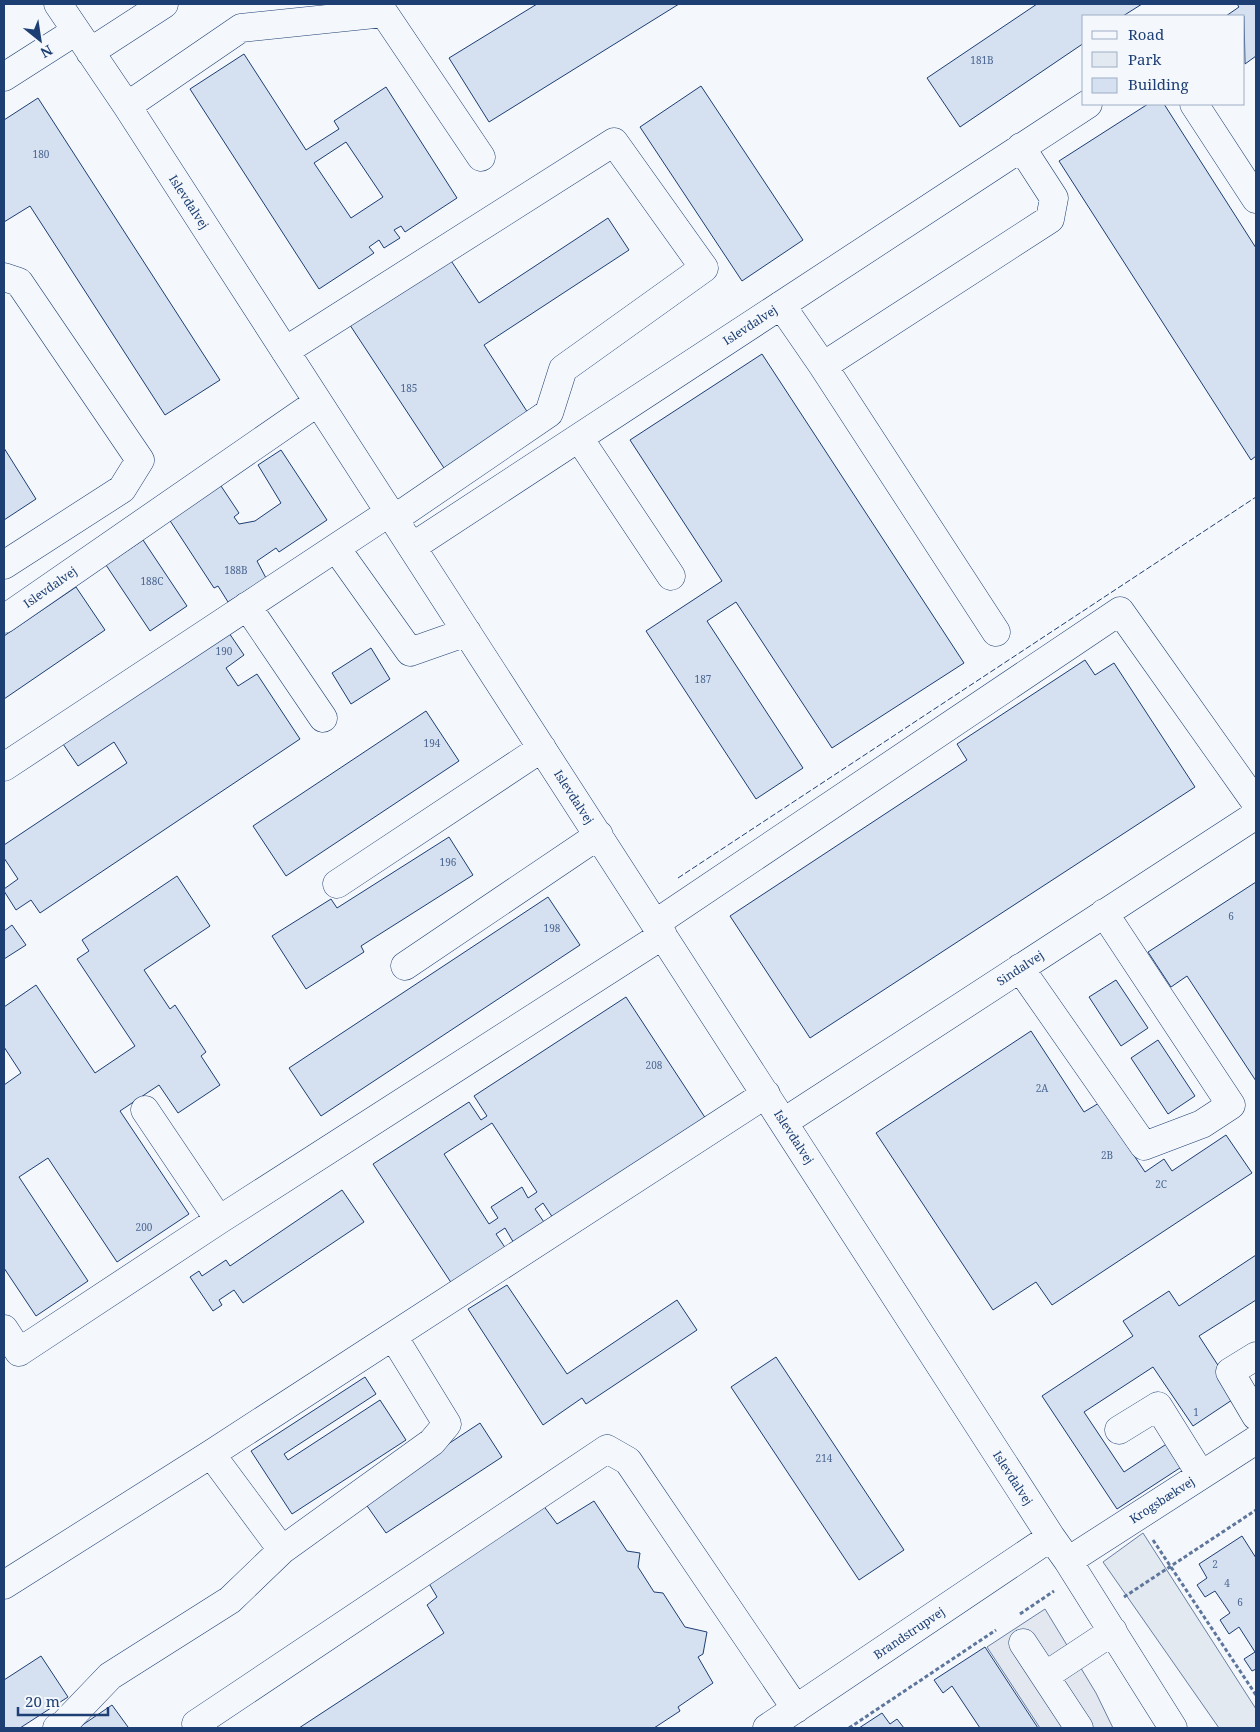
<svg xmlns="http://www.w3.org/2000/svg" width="1260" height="1732" viewBox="0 0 1260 1732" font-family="'Noto Serif',serif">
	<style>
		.green { fill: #e3e9f0; stroke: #687fa3 }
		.parking { fill: #e3e8f0; stroke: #687fa3 }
		.building { fill: #d5e0f0; stroke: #1d3f73; fill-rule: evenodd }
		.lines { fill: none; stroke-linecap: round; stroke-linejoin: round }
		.minor-casing { stroke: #1d3f73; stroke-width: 29 }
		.path { stroke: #5e769c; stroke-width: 3; stroke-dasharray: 4 2.5; stroke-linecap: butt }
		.minor { stroke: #f4f7fb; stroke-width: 28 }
		.fence { stroke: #1d3f73; stroke-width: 1; stroke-dasharray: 6 2.5; stroke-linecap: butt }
		.labels { text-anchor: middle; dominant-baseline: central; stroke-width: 4; stroke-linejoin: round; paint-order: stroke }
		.number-label { font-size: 10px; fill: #4b6792 }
		.street-label { font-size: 12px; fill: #1d3f73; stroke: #f4f7fb }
	</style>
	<rect width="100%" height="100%" fill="#f4f7fb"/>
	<path class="green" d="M1143,1533L1256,1709V1728H1219L1103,1562Z"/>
	<path class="parking" d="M1045,1609L1096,1693L1113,1728H1040L987,1647Z"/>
	<path class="building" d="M537,4H679L489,122L449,58Z
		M1037,4H1142L1123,16H1084V43L960,127L927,78Z
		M1237,4H1256V56L1245,64L1244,16H1226L1239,7Z
		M244,54L306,150L339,129L334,121L386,87L457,198L405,232L401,226L394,230L400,238L384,248L379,240L369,247L374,253L319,289L190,89ZM346,142L383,197L351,218L314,163Z
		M701,86L803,240L742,281L640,127Z
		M38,98L220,380L165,415L30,206L4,222V120Z
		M1148,104H1164L1256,248V456L1251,460L1059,161Z
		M608,218L629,250L484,345L528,413L444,468L344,316L444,250L479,303Z
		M762,354L964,663L832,748L736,602L707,621L803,768L756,799L646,631L722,581L630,440Z
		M4,448L36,499L4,520Z
		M281,450L327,520L279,552L276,548L257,561L266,578L228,602L218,586L214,588L165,513L217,480L239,513L234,517L239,524L255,521L281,503L258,465Z
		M143,540L187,606L150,631L106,565Z
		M76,587L105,630L4,699V636Z
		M227,630L244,655L226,668L238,686L257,674L300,739L40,913L31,900L16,910L4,891V889L18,879L4,858V845L127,763L114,742L78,766L61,741Z
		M371,648L390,679L351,704L332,673Z
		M1085,660L1095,675L1114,663L1195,787L810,1038L730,916L967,760L957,744Z
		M426,711L459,761L286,876L253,826Z
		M449,837L473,875L361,946L364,952L306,989L272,936L331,899L337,908Z
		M177,876L210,926L144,970L170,1009L175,1005L206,1052L201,1056L220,1085L178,1113L159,1085L120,1111L189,1214L117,1262L48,1158L19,1177L88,1281L36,1316L4,1268V1085L21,1073L4,1047V1007L36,985L95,1073L135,1046L77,959L89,951L82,940Z
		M1256,882V1081L1187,976L1171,987L1148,952Z
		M548,897L580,945L321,1116L289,1068Z
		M12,925L26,945L4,959V931Z
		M1116,980L1148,1028L1121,1046L1089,997Z
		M626,997L706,1119L553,1218L543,1203L535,1209L546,1225L515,1245L505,1228L496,1234L506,1249L452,1284L373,1164L469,1102L481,1120L487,1116L474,1096ZM492,1123L537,1192L528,1198L522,1187L491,1207L498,1218L489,1224L444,1154Z
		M1031,1031L1084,1112L1099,1103L1145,1172L1164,1159L1172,1171L1226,1135L1252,1173L1052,1305L1036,1282L993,1310L876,1133Z
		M1158,1040L1195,1096L1168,1114L1131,1058Z
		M342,1190L364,1222L243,1303L234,1290L219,1300L222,1305L213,1311L190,1277L199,1271L202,1276L226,1260L230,1266Z
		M1256,1255V1300L1199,1336L1238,1396L1193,1426L1153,1367L1084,1412L1124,1472L1171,1441L1186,1464L1117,1509L1042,1396L1133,1336L1123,1321L1169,1291L1179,1306Z
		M507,1285L567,1374L677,1300L697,1330L586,1404L582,1398L543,1425L468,1309Z
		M776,1357L904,1550L859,1580L731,1387Z
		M365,1377L376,1394L284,1454L288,1460L380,1400L406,1440L292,1514L251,1451Z
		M480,1423L502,1457L386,1533L363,1500Z
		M540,1501L557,1524L594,1501L627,1551L640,1553L638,1567L654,1592L663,1593L685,1627L707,1632L703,1654L698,1657L713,1683L678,1707L680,1711L654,1728H299L444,1633L427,1605L437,1597L427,1580Z
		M1242,1536L1256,1558V1669L1252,1671L1244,1659L1255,1652L1239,1627L1229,1634L1220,1620L1230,1613L1215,1591L1205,1597L1197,1585L1207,1578L1199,1564Z
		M985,1647L1038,1728H980L952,1686L943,1693L934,1680Z
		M41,1656L68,1697L20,1728H4V1680Z
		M112,1705L128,1727L127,1728H78Z
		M882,1713L890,1724L897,1719L904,1728H859Z"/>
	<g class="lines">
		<g class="minor-casing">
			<path id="minor" d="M58,4L127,106L1051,1537L1068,1561L1173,1728
				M90,52L164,4
				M4,77L76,31
				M1194,104L1256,199
				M127,106L241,28L384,13L481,157
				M4,277L19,282L140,460L122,489L4,565
				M781,305L823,366L996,632
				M285,351L614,142L704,268L563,369L549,413L394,519
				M823,366L1050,219L1054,198L1021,147
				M579,438L671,576
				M412,547L1088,104
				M336,548L410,652L467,632
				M247,606L323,718
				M4,619L318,402
				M4,767L390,512
				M337,884L542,748
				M656,923L1120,611L1256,803
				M405,966L599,835
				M1020,968L1144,1146L1202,1124L1231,1105L1104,913
				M145,1110L219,1220
				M784,1122L1256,815
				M4,1329L19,1352L219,1220L663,935
				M1256,1356L1230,1372L1256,1416
				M1119,1430L1158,1406L1201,1475
				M211,1454L282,1550
				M1068,1561L1256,1440
				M4,1585L211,1454L766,1094
				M1023,1643L1079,1728
				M1045,1676L1113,1631
				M196,1724L607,1449L628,1461L796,1709
				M57,1728L64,1724L110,1676L230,1600L282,1550L432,1442L447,1424L393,1336
				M767,1728L1051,1537"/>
		</g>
		<path class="path" d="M1153,1540L1256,1695
			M1124,1597L1256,1510
			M1020,1614L1054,1591
			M849,1728L996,1630"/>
		<use href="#minor" class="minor"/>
		<path class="fence" d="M678,878L1256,497"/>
	</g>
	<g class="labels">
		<g class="number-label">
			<text x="982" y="60">181B</text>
			<text x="41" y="154">180</text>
			<text x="409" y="388">185</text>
			<text x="236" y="570">188B</text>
			<text x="152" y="581">188C</text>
			<text x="224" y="651">190</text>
			<text x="703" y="679">187</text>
			<text x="432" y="743">194</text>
			<text x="448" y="862">196</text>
			<text x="1231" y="916">6</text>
			<text x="552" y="928">198</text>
			<text x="654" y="1065">208</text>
			<text x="1042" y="1088">2A</text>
			<text x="1107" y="1155">2B</text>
			<text x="1161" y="1184">2C</text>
			<text x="144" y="1227">200</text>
			<text x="1196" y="1412">1</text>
			<text x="824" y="1458">214</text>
			<text x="1215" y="1564">2</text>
			<text x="1227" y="1583">4</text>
			<text x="1240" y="1602">6</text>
		</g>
		<g class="street-label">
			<text transform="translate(189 202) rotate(57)">Islevdalvej</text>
			<text transform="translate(750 325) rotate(-33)">Islevdalvej</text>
			<text transform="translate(50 587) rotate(-35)">Islevdalvej</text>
			<text transform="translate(574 797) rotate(57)">Islevdalvej</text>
			<text transform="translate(1020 968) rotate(-33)">Sindalvej</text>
			<text transform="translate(794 1137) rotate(57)">Islevdalvej</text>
			<text transform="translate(1013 1478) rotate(57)">Islevdalvej</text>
			<text transform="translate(1162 1500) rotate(-33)">Krogsbækvej</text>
			<text transform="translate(909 1633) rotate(-34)">Brandstrupvej</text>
		</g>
	</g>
	<rect width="1260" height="1732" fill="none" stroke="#1d3f73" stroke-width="10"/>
	<rect x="1082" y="15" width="162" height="90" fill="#f4f7fb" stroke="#9eadc5"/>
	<rect x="1092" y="31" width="25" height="8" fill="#f4f7fb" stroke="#9eadc5"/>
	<text x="1128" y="40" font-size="15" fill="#1d3f73">Road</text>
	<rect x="1092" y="52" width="25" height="15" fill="#e3e9f0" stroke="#9eadc5"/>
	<text x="1128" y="65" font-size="15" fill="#1d3f73">Park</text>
	<rect x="1092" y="78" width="25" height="15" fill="#d5e0f0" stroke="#9eadc5"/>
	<text x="1128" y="90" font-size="15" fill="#1d3f73">Building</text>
	<g transform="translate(40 40) rotate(150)" stroke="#f4f7fb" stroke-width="4" paint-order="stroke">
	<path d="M0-4L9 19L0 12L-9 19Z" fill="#1d3f73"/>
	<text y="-8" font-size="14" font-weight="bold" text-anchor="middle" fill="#1d3f73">N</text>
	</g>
	<path d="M18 1707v8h90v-8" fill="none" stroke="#1d3f73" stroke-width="2.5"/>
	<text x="25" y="1707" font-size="15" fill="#1d3f73" stroke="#f4f7fb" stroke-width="4" paint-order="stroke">20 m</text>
</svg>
